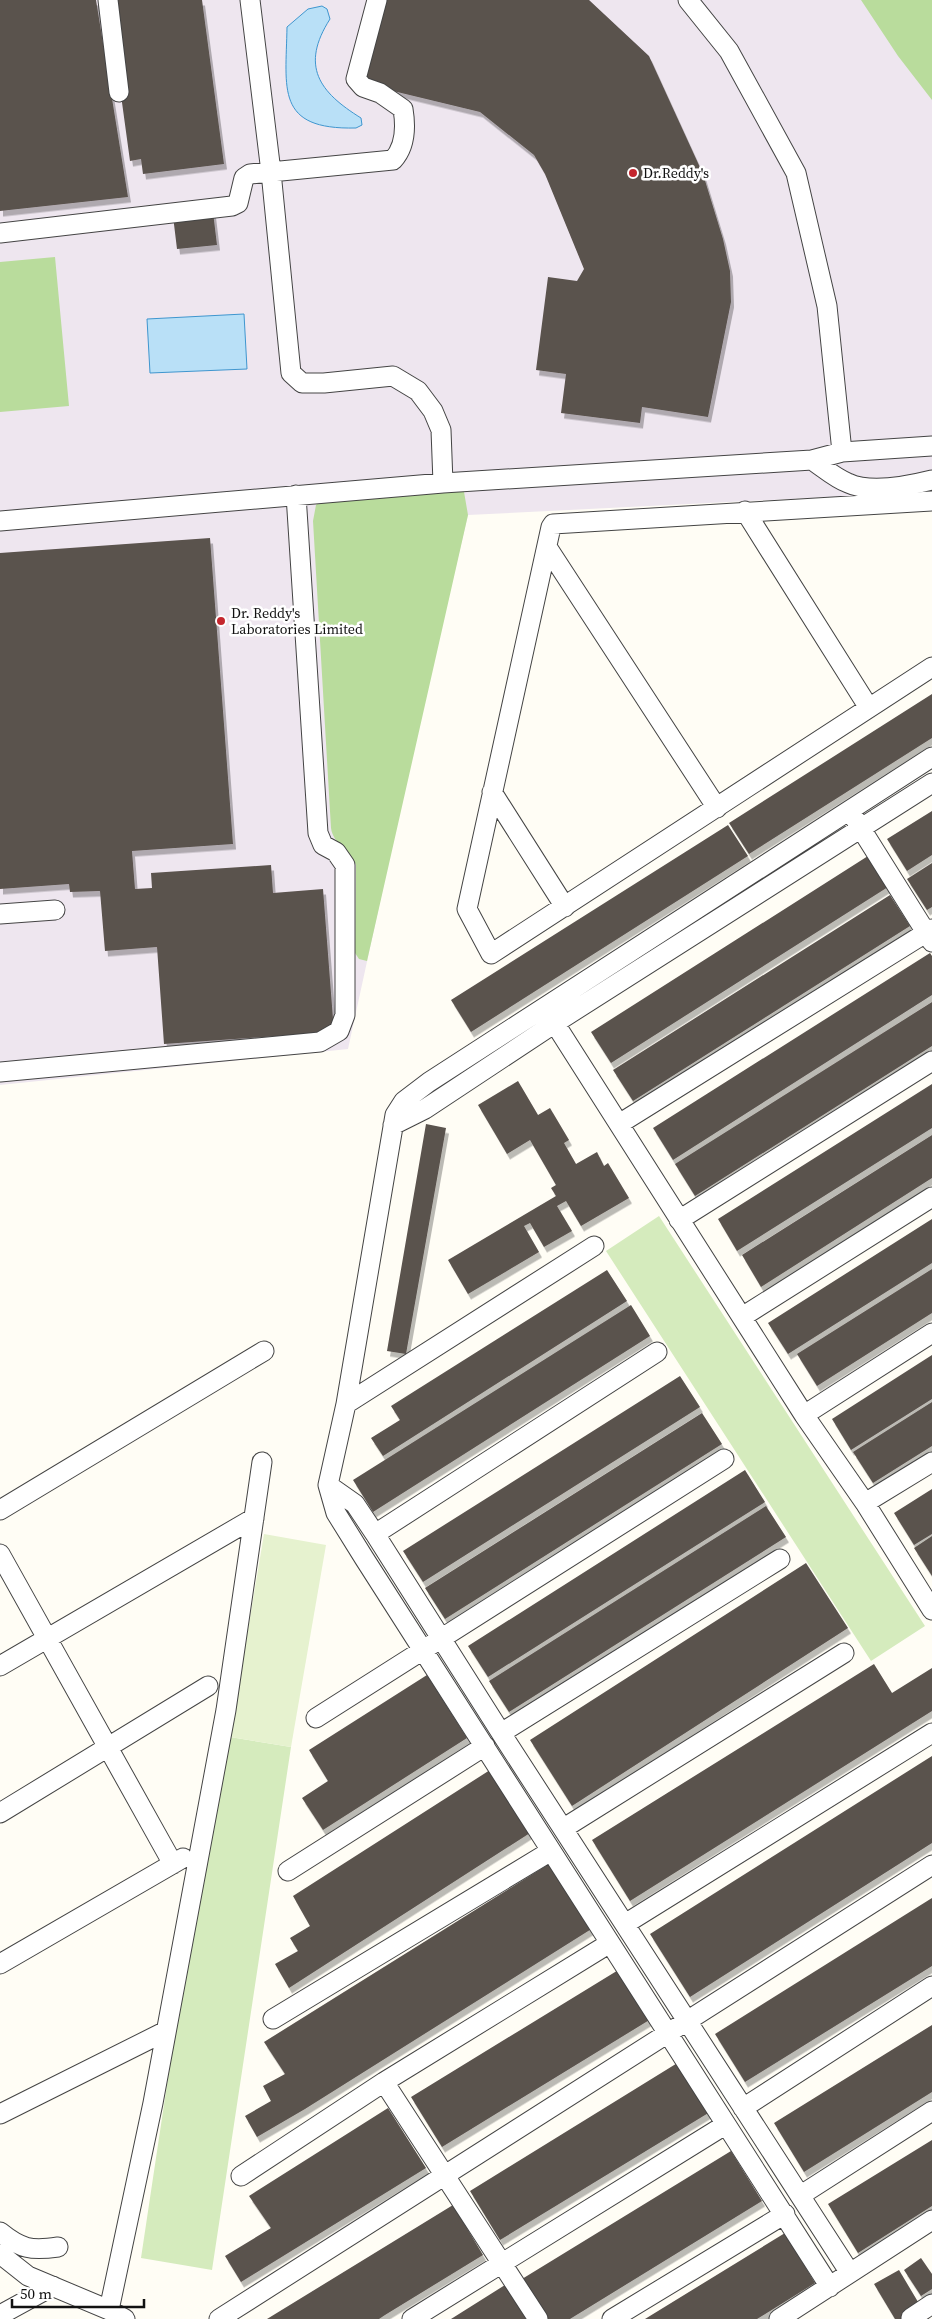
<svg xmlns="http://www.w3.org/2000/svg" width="932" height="2319" viewBox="0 0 932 2319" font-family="'Source Serif 4',serif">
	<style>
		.industrial { fill: #eee6ef }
		.green { fill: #d5ebbd }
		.forest { fill: #b9dc9c }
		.pitch { fill: #e6f2cf }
		.water { fill: #b9e0f7; stroke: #3f96cf }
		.building { fill: #5a524d; filter: url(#shadow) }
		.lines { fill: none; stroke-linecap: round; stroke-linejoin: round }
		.minor-casing { stroke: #444; stroke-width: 21 }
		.minor { stroke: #fff; stroke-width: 19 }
		.poi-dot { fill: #c4262e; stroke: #fff; stroke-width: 2 }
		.labels { text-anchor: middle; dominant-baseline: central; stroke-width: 5; stroke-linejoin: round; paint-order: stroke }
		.poi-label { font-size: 14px; fill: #111; stroke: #fff; text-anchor: start }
	</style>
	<defs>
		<filter id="shadow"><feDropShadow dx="3" dy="5.5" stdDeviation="0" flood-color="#0004"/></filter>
	</defs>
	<rect width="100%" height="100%" fill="#fffdf5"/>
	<path class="industrial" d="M0,0H932V492L468,515L418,727L348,1049L0,1085Z"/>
	<path class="green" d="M659,1216L925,1626L871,1661L606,1251Z
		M230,1737L291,1747L212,2270L141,2258L177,2018Z"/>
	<path class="forest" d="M861,0H932V100L898,56Z
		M55,257L69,406L0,412V262Z
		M463,486L468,515L367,961L359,959L355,953L356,865C350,850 333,844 331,828L313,521L316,505L321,500Z"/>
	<path class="pitch" d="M264,1534L326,1545L291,1747L230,1737Z"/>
	<path class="water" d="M322,6L327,9L330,19C300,66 319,92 361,118L362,125L356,128C275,130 286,89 287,27L308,9Z
		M244,314L247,369L150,373L147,319Z"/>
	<path class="building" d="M0,0H96L128,197L0,211Z
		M108,0H202L224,164L143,174L141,159L130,161Z
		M384,0H589L649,56L703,174L723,239L730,271L731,302L708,417L642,407L640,423L561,413L566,374L536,370L548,277L577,281L584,269L545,174L534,155L480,112L360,83Z
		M213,212L217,245L177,249L173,216Z
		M210,538L233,844L132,851L135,889L152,888L151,873L271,865L273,893L323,889L334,1032L164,1044L157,947L105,951L100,891L70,892L69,884L0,889V553Z
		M932,694V738L749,854L729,823Z
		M932,811V855L907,871L887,839Z
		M728,825L748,856L471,1032L451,1000Z
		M868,856L888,887L611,1063L591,1032Z
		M932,863V907L927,910L907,879Z
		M890,895L910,926L633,1101L613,1070Z
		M930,953L932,956V995L673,1160L653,1128Z
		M932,1002V1046L695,1196L675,1164Z
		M518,1081L538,1115L550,1108L569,1140L564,1143L576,1164L597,1152L604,1166L608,1163L629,1198L581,1226L566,1201L557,1206L572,1231L544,1247L530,1223L524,1226L539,1252L468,1294L448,1260L556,1196L551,1188L556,1185L530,1140L507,1154L478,1105Z
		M932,1084V1128L737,1251L718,1219Z
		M426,1124L446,1128L406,1354L387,1351Z
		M932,1135V1178L761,1287L742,1255Z
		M932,1219V1263L788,1354L768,1323Z
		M932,1269V1313L817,1386L797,1354Z
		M607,1270L627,1301L383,1456L371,1438L400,1420L391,1406Z
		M631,1305L650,1336L373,1512L353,1480Z
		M932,1355V1399L851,1450L832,1419Z
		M680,1376L700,1407L423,1582L403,1551Z
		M932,1402V1446L873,1483L853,1452Z
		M702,1413L722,1444L445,1619L425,1588Z
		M745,1470L765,1502L488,1677L468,1646Z
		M932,1489V1534L914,1545L894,1513Z
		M766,1506L786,1537L509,1712L489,1681Z
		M932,1536V1576L914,1548Z
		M806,1563L848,1628L572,1806L530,1740Z
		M874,1664L892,1693L932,1668V1711L630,1901L592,1840Z
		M427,1675L467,1738L323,1830L302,1798L328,1781L309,1750Z
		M932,1756V1843L690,1997L650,1934Z
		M490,1770L530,1833L289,1988L275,1964L298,1951L290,1938L310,1926L293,1896Z
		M552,1862L593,1928L305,2109L257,2137L245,2116L271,2101L263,2086L285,2074L264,2042Z
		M932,1898V1966L745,2082L715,2034Z
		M620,1969L651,2019L442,2147L411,2097Z
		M932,2025V2092L804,2172L774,2123Z
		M679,2062L710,2112L500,2240L470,2191Z
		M388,2108L426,2168L241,2282L225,2256L271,2228L249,2196Z
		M932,2140V2206L858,2253L828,2204Z
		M731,2151L762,2201L570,2319H547L522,2279Z
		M453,2205L483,2255L385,2315L379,2319H267Z
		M785,2233L815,2283L757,2319H645Z
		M921,2258L932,2274V2289L921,2296L904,2270Z
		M899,2270L921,2307L901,2319H895L874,2284Z
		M505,2285L526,2319H451Z"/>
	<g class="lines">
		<g class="minor-casing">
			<path id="minor" d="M108,0L119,92
				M250,0L271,172L291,373L302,383H324L393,376L418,391L433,411L441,430L443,483
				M688,0L729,51L796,173L827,306L842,452
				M0,233L232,206L238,203L244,178L250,174L393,160C406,146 406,127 403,109L380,93L363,87L356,79L377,0
				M812,460C824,468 835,478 848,483C871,494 908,486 932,480
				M932,501L553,524L551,527L467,909L491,954L932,667
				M745,511L869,708
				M0,521L443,483L812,460L842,452L932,446
				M547,547L717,808
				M492,792L565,907
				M855,819L932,942
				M0,914L55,910
				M545,1008L804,1415L865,1503L932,1610
				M0,1072L320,1042L339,1031L345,1015V865L336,852L323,845L318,833L296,495
				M619,1124L932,929
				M393,1125L425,1109L555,1023L932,783
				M679,1220L932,1061
				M742,1317L932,1197
				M346,1404L594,1246
				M804,1415L932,1333
				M328,1485L355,1504L375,1534L501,1733L850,2273
				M865,1503L932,1462
				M0,1510L264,1351
				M375,1534L657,1352
				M0,1554L173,1864
				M0,1666L254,1518
				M316,1718L724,1459
				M501,1733L780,1559
				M0,1813L208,1686
				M564,1828L844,1653
				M288,1871L485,1746
				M625,1924L932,1733
				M0,1964L183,1858
				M273,2019L551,1851
				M384,2082L538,2319
				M743,2108L932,1986
				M0,2114L166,2031
				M241,2176L384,2082L610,1943
				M801,2195L932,2111
				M0,2232C21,2249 31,2251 58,2247
				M0,2254L28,2276L109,2310L125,2319
				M830,2287L364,1558L336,1513L328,1485L346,1404L395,1115L404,1101L429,1082L932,757
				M109,2310L153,2103L226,1710L262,1462
				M0,2315L53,2286
				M911,2318L932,2304
				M219,2319L932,1865
				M412,2319L725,2125
				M612,2319L785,2214
				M779,2319L932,2220"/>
		</g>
		<use href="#minor" class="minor"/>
	</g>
	<g class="poi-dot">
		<circle cx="633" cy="173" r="5"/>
		<circle cx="221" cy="621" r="5"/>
	</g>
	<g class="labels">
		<g class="poi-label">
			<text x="643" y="173">Dr.Reddy's</text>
			<text x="231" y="613">Dr. Reddy's<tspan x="231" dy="16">Laboratories Limited</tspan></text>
		</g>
	</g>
	<path d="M12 2299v8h132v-8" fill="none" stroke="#111111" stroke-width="2.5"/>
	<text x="20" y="2299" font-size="15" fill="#111111" stroke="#ffffff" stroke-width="4" paint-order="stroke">50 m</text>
</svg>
